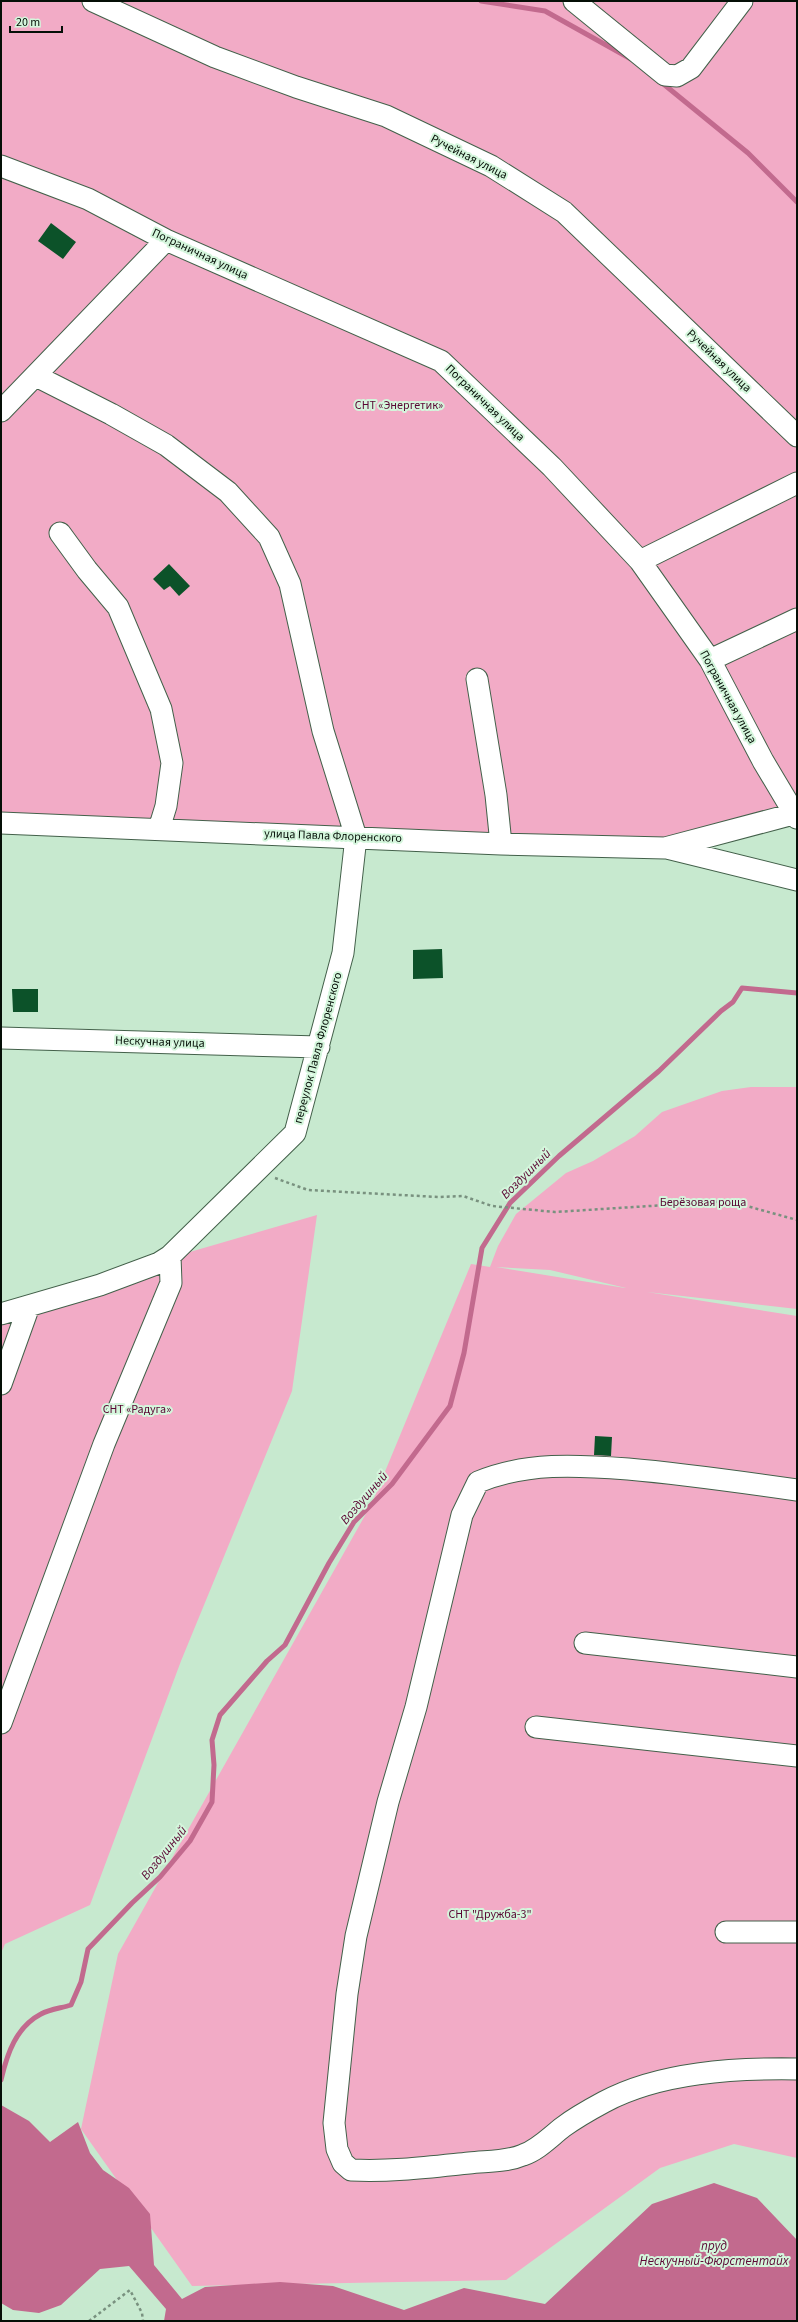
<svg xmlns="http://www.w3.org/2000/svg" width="798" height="2322" viewBox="0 0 798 2322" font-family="'Source Sans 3',sans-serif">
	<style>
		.green { fill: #f2abc6; fill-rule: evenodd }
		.water { fill: #c26a8e }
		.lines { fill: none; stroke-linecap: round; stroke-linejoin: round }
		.stream { stroke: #c26a8e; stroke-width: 5 }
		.building { fill: #0c5229 }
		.minor-casing { stroke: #43604a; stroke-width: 23 }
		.path { stroke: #79917f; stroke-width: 2.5; stroke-dasharray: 3 3; stroke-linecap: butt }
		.minor { stroke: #fff; stroke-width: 21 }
		.labels { text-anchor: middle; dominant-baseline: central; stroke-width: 4; stroke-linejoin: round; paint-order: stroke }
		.street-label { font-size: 12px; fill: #050f07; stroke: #d4f6dc }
		.park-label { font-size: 12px; fill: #590633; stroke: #d4f6dc }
		.water-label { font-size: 13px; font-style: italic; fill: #5c0935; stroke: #d4f6dc }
	</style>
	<rect width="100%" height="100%" fill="#c7e9cf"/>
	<path class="green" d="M1,1H797V809L656,844L1,824Z
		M751,1087H797V1309L647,1292L797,1316V2158L734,2144L660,2168L506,2280L192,2286L81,2129L118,1954L372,1503L471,1264L490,1267L498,1246L516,1214L566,1173L593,1161L635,1136L662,1112L722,1091ZM496,1267L550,1270L626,1288H625Z
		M317,1215L292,1391L181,1661L90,1905L5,1944L1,1953V1307Z"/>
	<path class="water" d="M1,2105L29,2121L50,2142L78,2122L90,2153L103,2170L129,2188L150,2214L154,2265L182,2299L205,2287L280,2282L333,2286L404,2310L464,2288L545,2304L652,2204L714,2183L757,2198L797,2240V2321H164L166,2309L129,2266L100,2269L61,2305L39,2313L13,2310L1,2303Z"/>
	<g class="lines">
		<path class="stream" d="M481,1L545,11L631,59
			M661,82L748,153L797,202
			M1,2080C7,2054 16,2027 41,2014C50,2009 62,2008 71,2005L81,1982L88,1949L132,1903L160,1877L190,1841L212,1802L214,1765L212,1740L220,1715L267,1661L285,1645L329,1563L354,1522L392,1484L450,1406L464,1353L482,1248L510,1203L559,1156L659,1071L721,1011L733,1002L742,988L797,993"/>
	</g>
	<path class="building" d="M51,223L76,242L63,259L38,241Z
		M169,564L190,586L179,596L170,586L164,590L153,579Z
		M442,949L443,978L413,979V950Z
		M12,989H38V1012H13Z
		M595,1436L612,1437L611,1456L594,1455Z"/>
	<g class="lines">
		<g class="minor-casing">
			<path id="minor" d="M93,1L215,57L296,87L386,116L491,166L564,212L797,436
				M574,1L665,75L677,76L691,68L742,1
				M1,166L88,199L166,240L441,361L552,467L640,561L710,660L763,761L797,818
				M1,411L166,240
				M60,533L87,570L118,607L161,709L172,763L166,806L159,829
				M640,561L797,483
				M710,660L797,619
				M477,679L496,795L501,844
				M1,823L501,844L665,848L797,813
				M667,848L797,880
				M1,1038L319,1047
				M1,1314L100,1285L159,1263L170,1256L295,1133L343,953L356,837L323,731L290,584L269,537L228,492L166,445L111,414L36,376
				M1,1384L29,1306
				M797,1490C741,1482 685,1474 628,1469C577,1465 526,1462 478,1482L462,1515L416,1707L388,1802L356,1936L347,1994L334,2123L337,2149L343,2163L351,2170C391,2172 430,2167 469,2163C487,2161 507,2162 523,2155C538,2150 550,2137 563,2127C575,2118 591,2109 604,2102C660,2072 735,2068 797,2069
				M585,1643L797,1667
				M1,1723L104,1444L171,1283L170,1256
				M536,1727L797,1756
				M726,1932H797"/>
		</g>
		<path class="path" d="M275,1178L308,1190L438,1197L463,1196L492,1206L555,1212L729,1201L797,1220
			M89,2321L130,2290L142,2313L143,2321"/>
		<use href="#minor" class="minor"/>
	</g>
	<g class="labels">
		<g class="street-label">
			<text transform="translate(469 157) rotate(27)">Ручейная улица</text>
			<text transform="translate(200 254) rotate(25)">Пограничная улица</text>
			<text transform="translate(719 361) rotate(44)">Ручейная улица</text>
			<text transform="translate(485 403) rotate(44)">Пограничная улица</text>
			<text transform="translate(728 697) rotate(61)">Пограничная улица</text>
			<text transform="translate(333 836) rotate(2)">улица Павла Флоренского</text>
			<text transform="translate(160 1042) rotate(2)">Нескучная улица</text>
			<text transform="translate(318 1048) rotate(-75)">переулок Павла Флоренского</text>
		</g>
		<g class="park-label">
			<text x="399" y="405">СНТ «Энергетик»</text>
			<text x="703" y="1202">Берёзовая роща</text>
			<text x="137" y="1409">СНТ «Радуга»</text>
			<text x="490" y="1914">СНТ "Дружба-3"</text>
		</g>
		<g class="water-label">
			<text transform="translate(526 1174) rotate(-45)">Воздушный</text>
			<text transform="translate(364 1498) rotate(-49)">Воздушный</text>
			<text transform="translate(164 1853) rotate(-51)">Воздушный</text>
			<text x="714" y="2246">пруд<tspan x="714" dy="15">Нескучный-Фюрстентайх</tspan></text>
		</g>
	</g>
	<rect width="798" height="2322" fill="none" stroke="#050f07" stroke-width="4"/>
	<path d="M10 26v6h52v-6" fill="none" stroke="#050f07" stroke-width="2"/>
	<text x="16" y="26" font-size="12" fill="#050f07" stroke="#d4f6dc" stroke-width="3" paint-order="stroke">20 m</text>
</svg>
